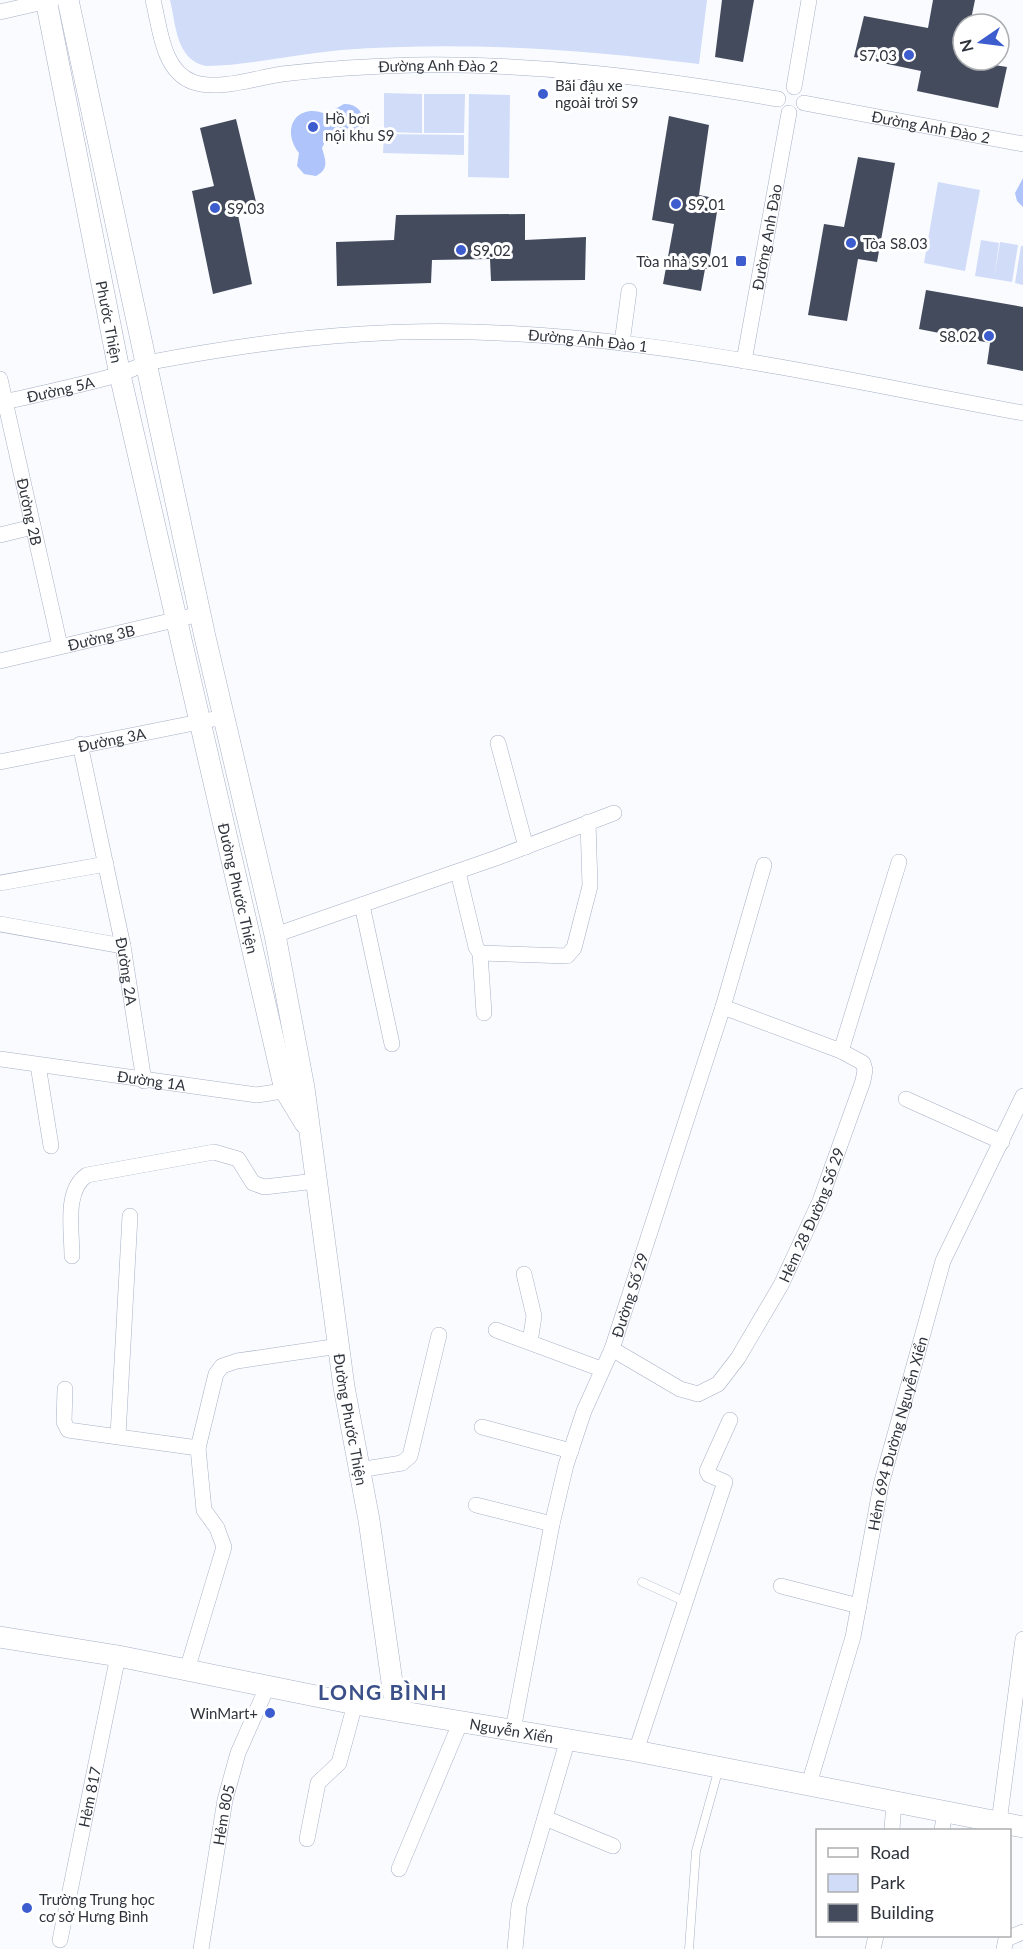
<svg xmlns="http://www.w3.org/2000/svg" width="1023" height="1949" viewBox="0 0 1023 1949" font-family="Lato,sans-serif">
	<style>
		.green { fill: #d0dcf8 }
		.water { fill: #aec4fb }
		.building { fill: #444b5d }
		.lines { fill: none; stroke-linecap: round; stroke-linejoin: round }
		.lane-casing { stroke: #a7b0c5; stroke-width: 9 }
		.street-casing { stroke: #a7b0c5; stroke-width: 16 }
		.secondary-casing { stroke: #a7b0c5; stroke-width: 22 }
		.lane { stroke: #fff; stroke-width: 8 }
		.street { stroke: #fff; stroke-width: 15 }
		.secondary { stroke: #fff; stroke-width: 21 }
		.poi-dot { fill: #3d5dcf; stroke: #fff; stroke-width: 2 }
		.labels { text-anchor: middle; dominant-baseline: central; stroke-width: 6; stroke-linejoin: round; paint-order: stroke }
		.poi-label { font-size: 15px; fill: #30343c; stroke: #fff; text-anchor: start }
		.street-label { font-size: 15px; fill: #30343c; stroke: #fff }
		.district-label { font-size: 21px; font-weight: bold; letter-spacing: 1.5px; fill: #3b4f89; stroke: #fff }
	</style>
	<rect width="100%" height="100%" fill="#f9fbff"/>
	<path class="green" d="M170,0H707L699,64C581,49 461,41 341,50C296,54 251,65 206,66C176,60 176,25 170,0Z
		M384,93L422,94V133L384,132Z
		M424,94H465L464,133H424Z
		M469,94L510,95L509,178L468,177Z
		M384,134L464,135V155L383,153Z
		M938,182L980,190L965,271L924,263Z
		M981,240L999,243L994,279L975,276Z
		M1000,242L1018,245L1012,282L994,279Z
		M1021,246H1023V285L1015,283Z"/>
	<path class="water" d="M344,104C360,104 365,115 362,129L350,140L333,137L326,140L322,148C325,159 330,169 316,176L304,174L297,166L299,153C280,129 297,102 326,114Z
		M1023,178V207L1017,201L1015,193Z"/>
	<path class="building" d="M722,0H754L743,62L715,57Z
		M933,0H975L970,24H963V60L1007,67L998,108L917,91L921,71L854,57L864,16L928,28Z
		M669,116L709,125L699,195L719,199L708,269H705L701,291L663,284L674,224L652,220Z
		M236,119L258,210L238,215L252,284L213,294L192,191L214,186L200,128Z
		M858,157L895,163L877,262L858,259L847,321L808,315L824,224L844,227Z
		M525,214V240L586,237L585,280L491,281L490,259L432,260L431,283L337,286L336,242L394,240L396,215Z
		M926,290L1023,307V371L987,364L990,343L919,329Z"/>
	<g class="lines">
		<g class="lane-casing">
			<path id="lane" d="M642,1582L686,1602
				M689,1949L696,1851L719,1768"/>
		</g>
		<g class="street-casing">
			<g id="street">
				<path id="s1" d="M153,0C160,27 162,71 193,82C219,91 255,78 282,74C325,69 370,66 413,65C537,63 656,78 778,99"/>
				<path d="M0,12L52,0"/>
				<path d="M794,87L809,0"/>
				<path id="s2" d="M804,103L1023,144"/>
				<path d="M622,343L629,291"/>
				<path id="s3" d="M744,361L789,113"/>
				<path id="s4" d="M0,379L60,646"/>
				<path id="s5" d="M0,403C39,394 78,386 117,375C128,372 139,365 151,362C220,349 292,338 362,334C585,319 805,373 1023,413"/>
				<path d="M0,535L33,527"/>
				<path id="s6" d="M0,661L200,614"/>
				<path d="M498,743L526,847"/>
				<path id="s7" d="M80,744L123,946L144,1081"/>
				<path id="s8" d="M0,762L224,717"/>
				<path d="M458,872L476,947L480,953L567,956L574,948L590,886L588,822"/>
				<path d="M0,883L106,864"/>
				<path d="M362,905L392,1044"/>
				<path d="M0,924L123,946"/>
				<path d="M275,935L496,858L614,813"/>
				<path d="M480,953L484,1013"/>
				<path d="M841,1051L899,862"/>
				<path id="s9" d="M0,1059L257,1095L295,1089"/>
				<path d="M38,1065L51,1146"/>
				<path d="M906,1099L1002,1142"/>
				<path d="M72,1256C72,1231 64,1190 87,1175L214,1152L238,1159L253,1183L264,1187L316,1181"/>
				<path d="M524,1274L534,1316L530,1342"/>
				<path d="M496,1330L601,1369"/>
				<path id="s10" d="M612,1349L680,1389L698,1394L718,1384L738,1358L781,1285L820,1201L863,1081L865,1070L863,1063L841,1051L723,1007"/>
				<path d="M65,1389L64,1422L68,1430L198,1448L216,1374L222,1366L237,1361L339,1346"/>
				<path d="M482,1427L571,1451"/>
				<path d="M118,1436L130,1216"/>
				<path d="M359,1470L402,1463L410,1456L439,1335"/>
				<path d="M476,1505L552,1524"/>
				<path d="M781,1586L859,1606"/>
				<path d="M187,1670L224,1547L217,1528L204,1510L198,1448"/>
				<path id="s11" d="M513,1730L552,1524L566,1465L584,1411L612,1349L723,1007L764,865"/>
				<path d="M636,1751L725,1482L709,1475L707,1471L730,1420"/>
				<path id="s12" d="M809,1784L853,1637L881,1485L943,1261L1023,1096"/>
				<path d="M545,1818L613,1846"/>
				<path d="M892,1830L894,1801"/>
				<path d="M942,1830L945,1812"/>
				<path d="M998,1830L1023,1639"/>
				<path d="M307,1839L318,1783L339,1763L355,1704"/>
				<path d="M399,1869L461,1721"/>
				<path id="s13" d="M60,1940L118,1656"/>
				<path id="s14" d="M201,1949L225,1800L238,1753L268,1685"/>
				<path d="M515,1949L519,1906L568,1739"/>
				<path d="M873,1949L876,1936"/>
				<path d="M1004,1949L1006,1939L1023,1932"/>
			</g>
		</g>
		<g class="secondary-casing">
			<g id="secondary">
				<path id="s15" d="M46,0L120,375L285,1090L305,1123"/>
				<path id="s16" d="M68,0L205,637L275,935L304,1088L344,1387L369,1520L396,1710"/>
				<path id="s17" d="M0,1637L118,1656L355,1704L636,1751L1023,1827"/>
			</g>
		</g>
		<use href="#lane" class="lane"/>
		<use href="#street" class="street"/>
		<use href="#secondary" class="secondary"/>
	</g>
	<g class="poi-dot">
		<circle cx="909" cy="55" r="6"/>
		<circle cx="543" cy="94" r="6"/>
		<circle cx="313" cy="127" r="6"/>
		<circle cx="676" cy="204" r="6"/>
		<circle cx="215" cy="208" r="6"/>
		<circle cx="851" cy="243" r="6"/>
		<circle cx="461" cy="250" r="6"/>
		<rect x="735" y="255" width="12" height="12" rx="3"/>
		<circle cx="989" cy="336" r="6"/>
		<circle cx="270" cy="1713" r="6"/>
		<circle cx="27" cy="1908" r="6"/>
	</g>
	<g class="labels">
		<g class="poi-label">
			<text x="897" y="55" text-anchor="end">S7.03</text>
			<text x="555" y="85">Bãi đậu xe<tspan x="555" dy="17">ngoài trời S9</tspan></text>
			<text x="325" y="118">Hồ bơi<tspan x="325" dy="17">nội khu S9</tspan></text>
			<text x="688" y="204">S9.01</text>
			<text x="227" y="208">S9.03</text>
			<text x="863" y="243">Tòa S8.03</text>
			<text x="473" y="250">S9.02</text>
			<text x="729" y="261" text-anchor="end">Tòa nhà S9.01</text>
			<text x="977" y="336" text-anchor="end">S8.02</text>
			<text x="258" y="1713" text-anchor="end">WinMart+</text>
			<text x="39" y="1899">Trường Trung học<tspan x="39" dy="17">cơ sở Hưng Bình</tspan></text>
		</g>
		<g class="street-label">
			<text stroke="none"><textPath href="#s1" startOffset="342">Đường Anh Đào 2</textPath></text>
			<text stroke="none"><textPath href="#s2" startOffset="129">Đường Anh Đào 2</textPath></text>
			<text stroke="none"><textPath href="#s3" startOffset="126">Đường Anh Đào</textPath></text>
			<text stroke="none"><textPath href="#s15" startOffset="328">Phước Thiện</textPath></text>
			<text stroke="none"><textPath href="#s5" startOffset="596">Đường Anh Đào 1</textPath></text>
			<text stroke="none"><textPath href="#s5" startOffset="62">Đường 5A</textPath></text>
			<text stroke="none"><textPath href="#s4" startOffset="136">Đường 2B</textPath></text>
			<text stroke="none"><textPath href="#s6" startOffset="104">Đường 3B</textPath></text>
			<text stroke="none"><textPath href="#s8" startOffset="114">Đường 3A</textPath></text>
			<text stroke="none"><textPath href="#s15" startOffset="909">Đường Phước Thiện</textPath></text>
			<text stroke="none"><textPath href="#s7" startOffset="232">Đường 2A</textPath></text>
			<text stroke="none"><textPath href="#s9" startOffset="153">Đường 1A</textPath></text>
			<text stroke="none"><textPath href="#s10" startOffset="314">Hẻm 28 Đường Số 29</textPath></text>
			<text stroke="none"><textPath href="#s11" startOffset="452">Đường Số 29</textPath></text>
			<text stroke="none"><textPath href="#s16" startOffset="1448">Đường Phước Thiện</textPath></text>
			<text stroke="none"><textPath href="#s12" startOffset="362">Hẻm 694 Đường Nguyễn Xiển</textPath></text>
			<text stroke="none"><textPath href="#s17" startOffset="520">Nguyễn Xiển</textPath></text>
			<text stroke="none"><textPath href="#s13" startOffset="146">Hẻm 817</textPath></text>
			<text stroke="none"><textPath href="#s14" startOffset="136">Hẻm 805</textPath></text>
		</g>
		<g class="district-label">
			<text x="383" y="1691">LONG BÌNH</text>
		</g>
	</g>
	<rect x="816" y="1829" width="195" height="108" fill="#ffffff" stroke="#acaeb1" stroke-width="1.5"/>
	<rect x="828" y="1848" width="30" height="9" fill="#ffffff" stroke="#acaeb1" stroke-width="1.5"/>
	<text x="870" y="1859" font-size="18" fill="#30343c">Road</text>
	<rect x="828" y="1874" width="30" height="18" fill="#d0dcf8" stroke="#acaeb1" stroke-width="1.5"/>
	<text x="870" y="1889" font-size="18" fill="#30343c">Park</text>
	<rect x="828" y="1904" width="30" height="18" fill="#444b5d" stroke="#acaeb1" stroke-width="1.5"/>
	<text x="870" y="1919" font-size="18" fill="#30343c">Building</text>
	<g transform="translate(981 42) rotate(256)"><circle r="28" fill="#ffffff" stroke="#acaeb1" stroke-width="1.5"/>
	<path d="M0-4.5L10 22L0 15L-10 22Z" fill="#3d5dcf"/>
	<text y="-9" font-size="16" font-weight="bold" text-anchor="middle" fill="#30343c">N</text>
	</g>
</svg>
